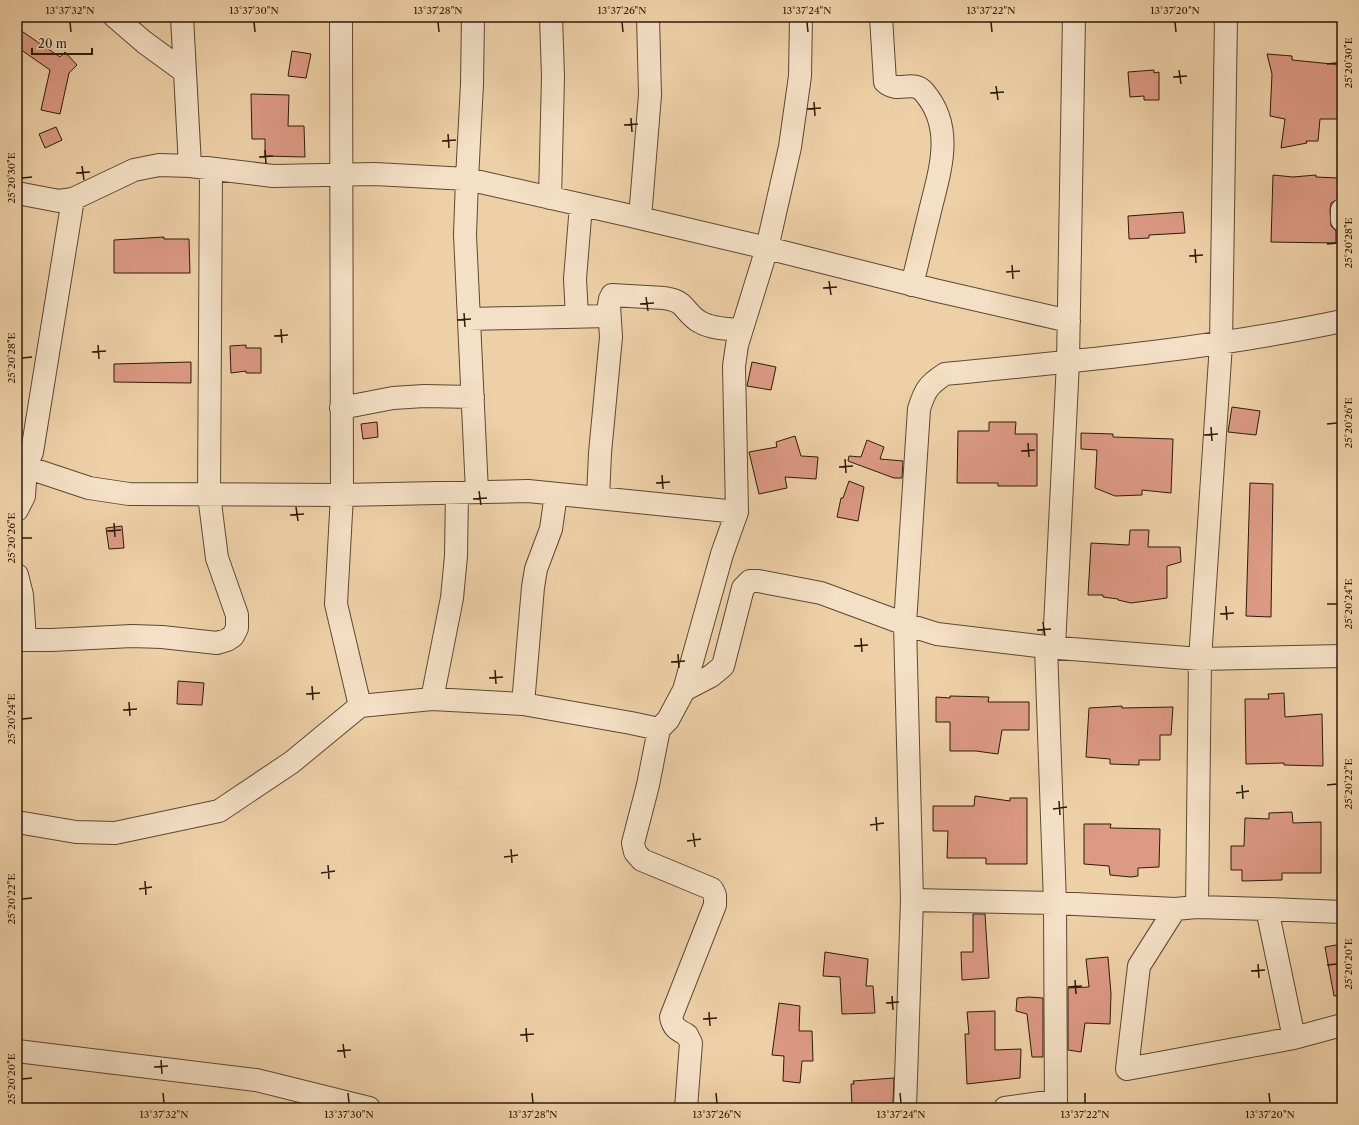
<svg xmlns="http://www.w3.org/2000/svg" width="1359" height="1125" viewBox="0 0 1359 1125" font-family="'Libre Caslon Text',serif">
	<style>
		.building { fill: #dc9983; stroke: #2b1c0a }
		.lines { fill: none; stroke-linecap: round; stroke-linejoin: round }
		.minor-casing { stroke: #5c4931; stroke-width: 24 }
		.minor { stroke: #f4e0c6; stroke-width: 22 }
		.ticks { fill: none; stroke: #2b1c0a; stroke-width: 1.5 }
		.neatline { fill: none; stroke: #2b1c0a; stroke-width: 1.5 }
		.ticks-label { font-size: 10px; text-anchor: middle; fill: #2b1c0a }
	</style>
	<rect width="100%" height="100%" fill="#eed0a7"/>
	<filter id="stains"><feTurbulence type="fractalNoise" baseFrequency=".005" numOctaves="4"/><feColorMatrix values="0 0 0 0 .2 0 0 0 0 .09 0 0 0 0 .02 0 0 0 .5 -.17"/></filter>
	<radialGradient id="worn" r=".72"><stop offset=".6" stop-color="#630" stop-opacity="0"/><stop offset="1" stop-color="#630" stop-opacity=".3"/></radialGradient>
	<path class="building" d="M17,28L60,57L65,52L77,65L69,73L60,114L41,110L50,70L17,47Z
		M292,51L311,54L306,78L288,76Z
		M1267,54L1292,56V60L1342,65V119H1320L1318,141H1306L1307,143L1281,148L1285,119L1270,116L1272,74Z
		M1154,70V73L1159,72V100H1144V96L1130,97L1128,72Z
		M251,94L289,95L288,126H304L305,157L265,156V139H252Z
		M56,127L62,140L45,148L39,134Z
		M1273,175L1293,177L1316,175V177L1338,178V199L1331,203L1330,210L1331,226L1336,231V243L1271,242Z
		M1183,212L1185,233L1149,235V238L1129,239L1128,216Z
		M164,237V239H189L190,273H114V240Z
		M246,345V348H261V373H246V371L231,373L230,346Z
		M191,362V383L114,382V364Z
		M752,362L776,367L771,390L747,386Z
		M1232,407L1260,411L1256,435L1228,432Z
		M377,422L378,437L363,439L361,424Z
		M989,422H1016L1015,434H1037V486H998V483H957L958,431H989Z
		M1081,433L1113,434V437L1173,439L1171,493L1142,490V495L1115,496L1095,488L1097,450L1081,449Z
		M795,436L801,456L818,457L816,479L785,477L787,488L759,494L749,452L777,447L776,442Z
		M867,440L884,447L880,459L903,461L902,478H894L848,461L849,456L861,457Z
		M849,481L864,487L858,521L837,517L841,498H843Z
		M1250,483L1273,484L1271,617L1246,616Z
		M122,526L124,548L109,549L106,528Z
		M1130,530H1149L1148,547H1180L1181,562L1167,566V598L1131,603L1118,600V599L1103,597V595H1088L1091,543L1129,545Z
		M178,681L204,683L202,705L177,704Z
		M1284,693L1285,717L1322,714L1323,766L1284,765V763L1246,764L1245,699H1269L1268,694Z
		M950,696L989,697L988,702H1029V730H1002L998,754L976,751H950V722H936V697L950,698Z
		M1122,706V708L1173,707L1171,735H1160V760H1139V765L1110,764V759L1086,757L1089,708Z
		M975,796L1010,801V798H1027V864H986V858H947L948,831H933V806H974Z
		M1292,812L1293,823L1321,822V873H1282V880L1242,881V870H1231V846H1244L1245,818L1269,819V813Z
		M1084,824H1111L1110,828L1160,829L1159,867L1138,868V876L1131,877L1110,875L1109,866L1084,864Z
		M973,914H985L989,978L962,980L961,952H973Z
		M1342,944V995L1334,996L1325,947Z
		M825,952L868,959L866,986H873L875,1013L842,1014L840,977L823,976Z
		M1108,957L1111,994L1110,1024L1085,1023L1081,1052L1068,1050V988L1089,987L1086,959Z
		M1029,997L1043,998V1057H1032L1027,1014L1016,1011L1017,998Z
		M779,1003L800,1006L799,1031H812L813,1061H802L800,1083L783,1081L784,1056L772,1055Z
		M995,1011V1050L1021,1049L1020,1078L967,1084L965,1034H969L967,1012Z
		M894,1078L893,1103L852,1106L851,1084H854L853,1081Z"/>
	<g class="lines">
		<g class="minor-casing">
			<path id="minor" d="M115,17L144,42L185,72
				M182,17L190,166
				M341,17L342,495L336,604L360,706
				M473,17L472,84L467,179L465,235L477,492
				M881,17L885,82C898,94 913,79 924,92C955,128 940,170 930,211C924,235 918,260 912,285
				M17,193L59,201L73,199L134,170L159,165L190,166L273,176L375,174L467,179L627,215L767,248L934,290L1069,321
				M550,198L553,77L551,17
				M1342,210V220
				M640,218L650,95L648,17
				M577,317L575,279L581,205
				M469,319L609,316
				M341,408L393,398L424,396L473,397
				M26,467L89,488L129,494L342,495L528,491L737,512
				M598,498L600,453L611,337L609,305L610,299L612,295L664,298C670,299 677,300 682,305C688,311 692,318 700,322C712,329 728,329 741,330
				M17,510L24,496L26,467L32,452L73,199
				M17,575L22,595L25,640
				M17,640H52L132,636L162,637L217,643L227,640L233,636L237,628V615L217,558L209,495L211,169
				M1046,647L1055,903L1056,1108
				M1054,647L1068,362L1074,17
				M684,690L711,676L723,666L743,588L750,581H758L821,593L905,624L937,634L1046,647L1200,659L1342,656
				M432,699L452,598L456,556L457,493
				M523,704L533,587L536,569L551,529L556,494
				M659,729L648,785L633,843L635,852L642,860L712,889L715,895V905L671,1017C673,1028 678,1030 687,1035L691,1043L686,1108
				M17,822L76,832L115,833L219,811L292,762L360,706L432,699L523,704L631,723L659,729L668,720L684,690L722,554L737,512L734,366L737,345L767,248L790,147L800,76L801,17
				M912,900L1055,903L1175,909L1197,907L1267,909L1294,1038
				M1197,907L1200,659L1221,344L1226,17
				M1175,909L1139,966L1127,1069L1294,1038L1342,1025
				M1267,909L1342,912
				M17,1051L256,1080L369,1108
				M905,1108L912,900L905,624L919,409C925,390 928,385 945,374C1078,361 1211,349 1342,321
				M1005,1108L1055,1101"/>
		</g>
		<use href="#minor" class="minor"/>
	</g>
	<path class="ticks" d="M70,22L71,32M254,22L255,32M438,22L439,32M622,22L623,32M807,22L808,32M991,22L992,32M1175,22L1176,32M1327,64L1337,63M1179,70L1181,84M1173,77L1187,76M996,86L998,100M990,93L1004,92M814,102L815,116M807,109L821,108M631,118L632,132M624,125L638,124M448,134L449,148M442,141L456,140M265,150L266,164M259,157L273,156M82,166L84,180M76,173L90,172M22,178L32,177M1327,244L1337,243M1195,249L1196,263M1189,256L1203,255M1012,265L1013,279M1006,272L1020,271M829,281L831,295M823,288L837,287M646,297L648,311M640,304L654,303M464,313L465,327M457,320L471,319M281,329L282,343M274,336L288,335M98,345L99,359M92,352L106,351M22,358L32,357M1327,424L1337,423M1211,427L1212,441M1204,435L1218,434M1028,443L1029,457M1021,451L1035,450M845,459L846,473M839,467L853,466M662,475L663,489M656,483L670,482M479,491L481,505M473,499L487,498M296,507L298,521M290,515L304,514M114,523L115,537M107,531L121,530M22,538H32M1327,604H1337M1226,606L1227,620M1220,614L1234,613M1043,622L1045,636M1037,630L1051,629M861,638L862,652M854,646L868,645M678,654L679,668M671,662L685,661M495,670L496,684M489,678L503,677M312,686L313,700M306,694L320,693M129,702L130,716M123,710L137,709M22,719L32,718M1242,785L1243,799M1327,785L1337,784M1236,793L1249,791M1059,801L1060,815M1053,809L1067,807M876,817L877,831M870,825L884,823M693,833L695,847M687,841L701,839M511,849L512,863M504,857L518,855M328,865L329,879M321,873L335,871M145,881L146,895M139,889L152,887M22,899L32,898M1258,964L1259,978M1327,965L1337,964M1251,971L1265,970M1075,980L1076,994M1068,987L1082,986M892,996L893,1010M886,1003L899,1002M709,1012L710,1026M703,1019L717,1018M526,1028L527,1042M520,1035L534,1034M343,1044L345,1058M337,1051L351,1050M161,1060L162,1074M154,1067L168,1066M22,1079L32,1078M163,1093L164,1103M348,1093L349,1103M532,1093L533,1103M716,1093L717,1103M900,1093L901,1103M1085,1093V1103M1269,1093L1270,1103"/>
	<rect width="1359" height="1125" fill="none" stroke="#eed0a7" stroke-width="44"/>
	<path d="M32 48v6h60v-6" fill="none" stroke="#2b1c0a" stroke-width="2"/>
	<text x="38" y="48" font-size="12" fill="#2b1c0a" stroke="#f4e0c6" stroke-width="3" paint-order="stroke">20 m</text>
	<rect x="22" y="22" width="1315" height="1081" class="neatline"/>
	<g class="ticks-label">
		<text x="70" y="14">13°37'32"N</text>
		<text x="254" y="14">13°37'30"N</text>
		<text x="438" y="14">13°37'28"N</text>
		<text x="622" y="14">13°37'26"N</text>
		<text x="807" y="14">13°37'24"N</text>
		<text x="991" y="14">13°37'22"N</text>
		<text x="1175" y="14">13°37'20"N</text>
		<text transform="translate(1348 63) rotate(-90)" y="4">25°20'30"E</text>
		<text transform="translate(11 178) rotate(-90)" y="4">25°20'30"E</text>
		<text transform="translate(1348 243) rotate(-90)" y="4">25°20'28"E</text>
		<text transform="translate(11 358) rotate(-90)" y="4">25°20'28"E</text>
		<text transform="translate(1348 423) rotate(-90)" y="4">25°20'26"E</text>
		<text transform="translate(11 538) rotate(-90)" y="4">25°20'26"E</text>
		<text transform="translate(1348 604) rotate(-90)" y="4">25°20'24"E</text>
		<text transform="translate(11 719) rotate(-90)" y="4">25°20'24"E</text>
		<text transform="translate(1348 784) rotate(-90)" y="4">25°20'22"E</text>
		<text transform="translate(11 899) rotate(-90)" y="4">25°20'22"E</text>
		<text transform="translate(1348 964) rotate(-90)" y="4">25°20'20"E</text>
		<text transform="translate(11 1079) rotate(-90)" y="4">25°20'20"E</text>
		<text x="164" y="1118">13°37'32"N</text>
		<text x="349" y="1118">13°37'30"N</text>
		<text x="533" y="1118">13°37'28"N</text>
		<text x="717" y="1118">13°37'26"N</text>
		<text x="901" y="1118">13°37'24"N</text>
		<text x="1085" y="1118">13°37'22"N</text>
		<text x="1270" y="1118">13°37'20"N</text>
	</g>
	<rect width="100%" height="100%" filter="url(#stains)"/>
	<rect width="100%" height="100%" fill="url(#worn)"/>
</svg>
